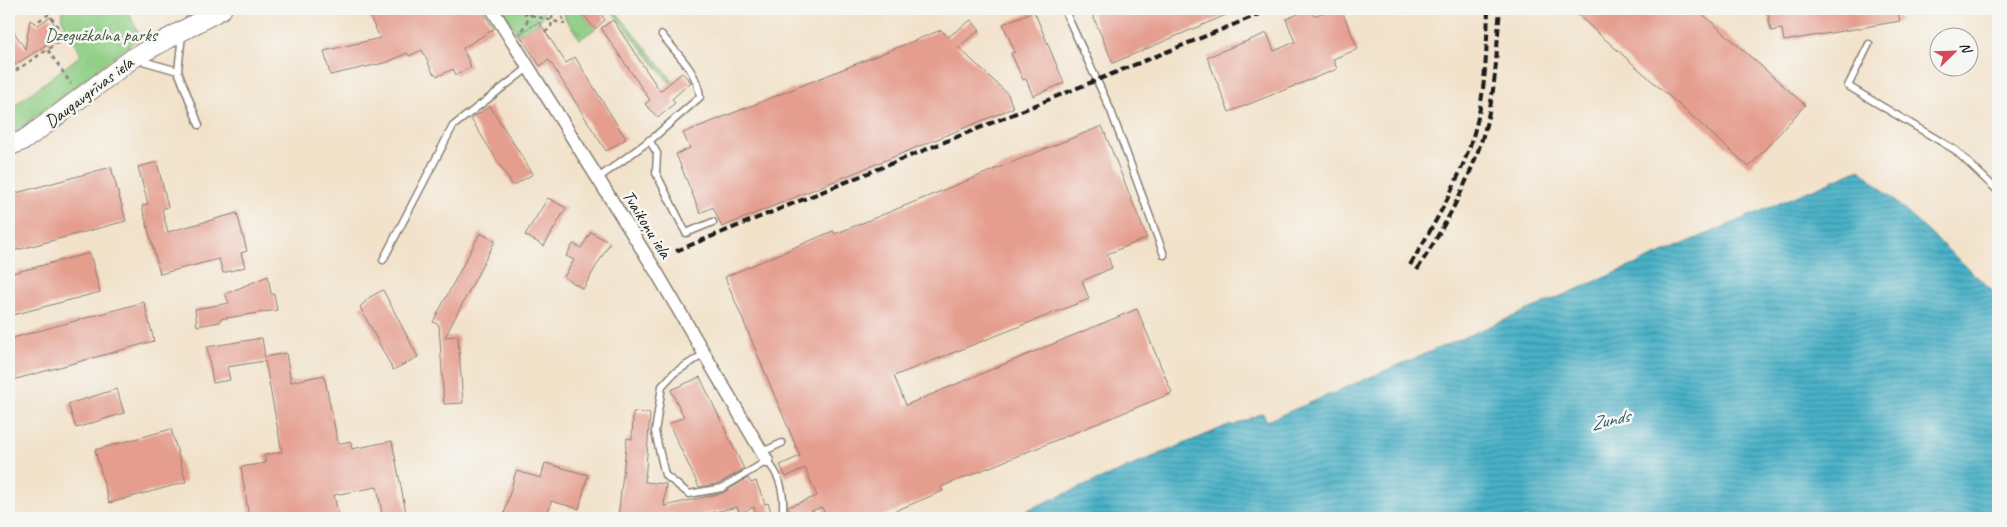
<svg xmlns="http://www.w3.org/2000/svg" width="2007" height="527" viewBox="0 0 2007 527" font-family="Caveat,sans-serif">
	<style>
		.grass { fill: url(#grass-tufts); stroke: #567651 }
		.park { fill: #90cf86; stroke: #567651 }
		.water { fill: url(#water-rules); stroke: #326672 }
		.building { fill: #e59d8e }
		.lines { fill: none; stroke-linecap: round; stroke-linejoin: round }
		.service-casing { stroke: #877f73; stroke-width: 9 }
		.minor-casing { stroke: #877f73; stroke-width: 15 }
		.secondary-casing { stroke: #877f73; stroke-width: 21 }
		.path { stroke: #877f73; stroke-width: 2.5; stroke-dasharray: 4 4; stroke-linecap: butt }
		.service { stroke: #fff; stroke-width: 6 }
		.minor { stroke: #fff; stroke-width: 12 }
		.secondary { stroke: #fff; stroke-width: 19 }
		.rail { stroke: #1c1c1c; stroke-width: 4; stroke-dasharray: 8 4; stroke-linecap: butt }
		.labels { text-anchor: middle; dominant-baseline: central; stroke-width: 5; stroke-linejoin: round; paint-order: stroke }
		.park-label { font-size: 18px; fill: #455b41; stroke: #f6f6f2 }
		.street-label { font-size: 18px; fill: #1c1c1c; stroke: #f6f6f2 }
		.water-label { font-size: 19px; font-style: italic; fill: #305f69; stroke: #f6f6f2 }
	</style>
	<defs>
		<pattern id="grass-tufts" width="24" height="20" patternUnits="userSpaceOnUse" patternTransform="scale(1.25)"><rect width="24" height="20" fill="#90cf86"/><path d="M3 7l-1-3M5 7V3M7 7l1-3M15 17l-1-3M17 17v-4M19 17l1-3" fill="none" stroke="#7cb173"/></pattern>
		<pattern id="water-rules" width="6" height="5" patternUnits="userSpaceOnUse" patternTransform="scale(1.25)"><rect width="6" height="5" fill="#48b1c7"/><path d="M0 2.5h6" fill="none" stroke="#3b8fa1"/></pattern>
	</defs>
	<rect width="100%" height="100%" fill="#f6f6f2"/>
	<filter id="ink" filterUnits="userSpaceOnUse"><feTurbulence type="fractalNoise" baseFrequency=".02" numOctaves="2"/><feDisplacementMap in="SourceGraphic" scale="10" xChannelSelector="R" yChannelSelector="G"/><feConvolveMatrix kernelMatrix="1 2 1 2 8 2 1 2 1" color-interpolation-filters="sRGB"/></filter>
	<filter id="wash" filterUnits="userSpaceOnUse"><feTurbulence type="fractalNoise" baseFrequency=".0096" numOctaves="4" result="noise"/><feDisplacementMap in="SourceGraphic" scale="20" xChannelSelector="R" yChannelSelector="G"/><feGaussianBlur stdDeviation="1.12" result="paint"/><feColorMatrix in="noise" values="0 0 0 0 0 0 0 0 0 0 0 0 0 0 0 0 0 1.4 0 .05"/><feComposite in="paint" operator="in"/></filter>
	<g filter="url(#wash)">
		<rect width="100%" height="100%" fill="#f2e2ca"/>
		<path class="grass" d="M503,9H546L539,22L518,35Z
			M562,9H579L595,29L580,39L566,19Z
			M610,9H614L673,81L670,83Z"/>
		<path class="park" d="M62,9H127L140,37L16,131L9,133V110L81,55L62,19Z"/>
		<path class="water" d="M1860,169L1998,296V518H1008L1231,424L1232,426L1263,413L1267,421Z"/>
		<g id="blocks">
			<path class="building" d="M366,9H481L494,29L463,48L471,67L456,75L453,69L438,76L433,73L422,50L409,56L407,53L388,62L330,75L324,51L380,38Z
				M579,9H597L605,20L595,29Z
				M1090,9H1240L1113,63Z
				M1311,9L1314,16L1331,9H1341L1358,49L1333,59L1337,69L1229,112L1207,57L1267,33L1274,51L1295,42L1286,19Z
				M1571,9H1697L1805,105L1749,167Z
				M1767,9H1897L1900,21L1784,41L1782,29L1771,31Z
				M1034,11L1064,83L1033,96L1026,79L1023,80L1011,53L1015,52L1003,24Z
				M50,17L61,35L9,69V24L25,49L30,20L38,25Z
				M613,20L660,91L682,73L691,82L672,99L675,103L658,118L645,104L650,100L601,28Z
				M971,20L980,30L958,47L1008,94L1013,108L722,227L713,207L700,213L676,154L690,148L683,133L941,30L948,37Z
				M539,22L566,63L575,57L626,139L606,151L549,60L540,66L519,34Z
				M490,106L533,174L513,186L471,119Z
				M1102,126L1147,238L1107,254L1112,268L1082,281L1089,299L894,376L906,405L1137,309L1172,393L941,487L943,491L878,518H826L822,507L793,518L788,507L817,496L805,468L786,477L780,465L800,456L725,277L833,231L835,234Z
				M157,162L168,207L162,209L168,232L237,213L247,251L241,253L245,267L223,273L219,259L160,274L142,206L148,204L138,167Z
				M111,167L126,221L9,252V195Z
				M548,198L566,208L544,246L525,235Z
				M591,232L610,243L583,289L564,277L574,260L566,256L573,244L581,248Z
				M480,233L495,241L445,337L458,336L463,403L444,404L439,325L433,322Z
				M90,253L100,292L9,316V274Z
				M268,276L271,294H274L277,310L220,319V322L197,326L195,309L229,303L225,294Z
				M383,290L418,357L393,370L360,307L370,297Z
				M144,302L154,341L9,381V339Z
				M262,338L265,357L286,353L291,382L324,375L338,444L350,441L352,449L392,441L407,518H383L377,487L334,495L339,518H249L241,467L266,463L264,455L282,452L265,361L227,367L230,380L213,383L207,347Z
				M700,377L744,469L720,483L699,487L669,424L684,417L671,390Z
				M117,389L124,413L76,428L68,404Z
				M633,412L650,413L645,482L666,484L664,506L723,493L748,478L751,483L756,481L765,504L768,503L773,518H758L754,507L740,513L737,507L688,518H618L627,438L632,439Z
				M171,429L186,482L109,503L95,450Z
				M545,463L588,475L579,509L551,501L547,518H503L516,471L541,478Z"/>
		</g>
	</g>
	<g filter="url(#ink)">
		<use href="#blocks" fill-opacity="0" stroke="#877f73" stroke-width="1"/>
		<g class="lines">
			<g class="service-casing">
				<path id="service" d="M1064,9L1111,111L1164,255
					M1869,44L1848,86L1955,150L1998,191
					M139,60L178,71L199,125
					M178,71L182,35
					M649,140L657,153L656,173L686,233L713,222
					M597,179L653,138L700,97C698,72 677,54 662,35
					M383,260L453,126L528,68
					M704,354L674,373L662,386L655,432L665,475L689,494L722,488L767,461C779,474 784,491 783,509
					M762,452L782,443"/>
			</g>
			<g class="minor-casing">
				<path id="minor" d="M492,9L657,273L767,461"/>
			</g>
			<g class="secondary-casing">
				<path id="secondary" d="M9,146L24,140L46,124L133,58L222,9"/>
			</g>
			<path class="path" d="M508,9L565,24
				M559,9L565,24
				M677,9L678,16
				M522,30L534,9
				M545,32L551,28L553,9
				M48,50L71,84
				M9,70L15,80
				M9,75L65,38L49,14L35,23"/>
			<use href="#service" class="service"/>
			<use href="#minor" class="minor"/>
			<use href="#secondary" class="secondary"/>
			<path class="rail" d="M676,251L1272,9
				M1410,265C1440,215 1469,165 1480,108C1486,75 1487,42 1488,9
				M1417,270C1451,216 1482,160 1492,96C1497,67 1497,38 1500,9"/>
		</g>
	</g>
	<g class="labels">
		<g class="park-label">
			<text x="101" y="35">Dzegužkalna parks</text>
		</g>
		<g class="street-label">
			<text transform="translate(89 92) rotate(-37)">Daugavgrīvas iela</text>
			<text transform="translate(647 224) rotate(58)">Tvaikoņu iela</text>
		</g>
		<g class="water-label">
			<text transform="translate(1610 420) rotate(-13)">Zunds</text>
		</g>
	</g>
	<rect width="2007" height="527" fill="none" stroke="#f6f6f2" stroke-width="30"/>
	<g transform="translate(1954 52) rotate(67)"><circle r="24" fill="#f6f6f2" stroke="#9f9f9c"/>
	<path d="M0-4L9 19L0 12L-9 19Z" fill="#d1495b"/>
	<text y="-8" font-size="14" font-weight="bold" text-anchor="middle" fill="#1c1c1c">N</text>
	</g>
</svg>
